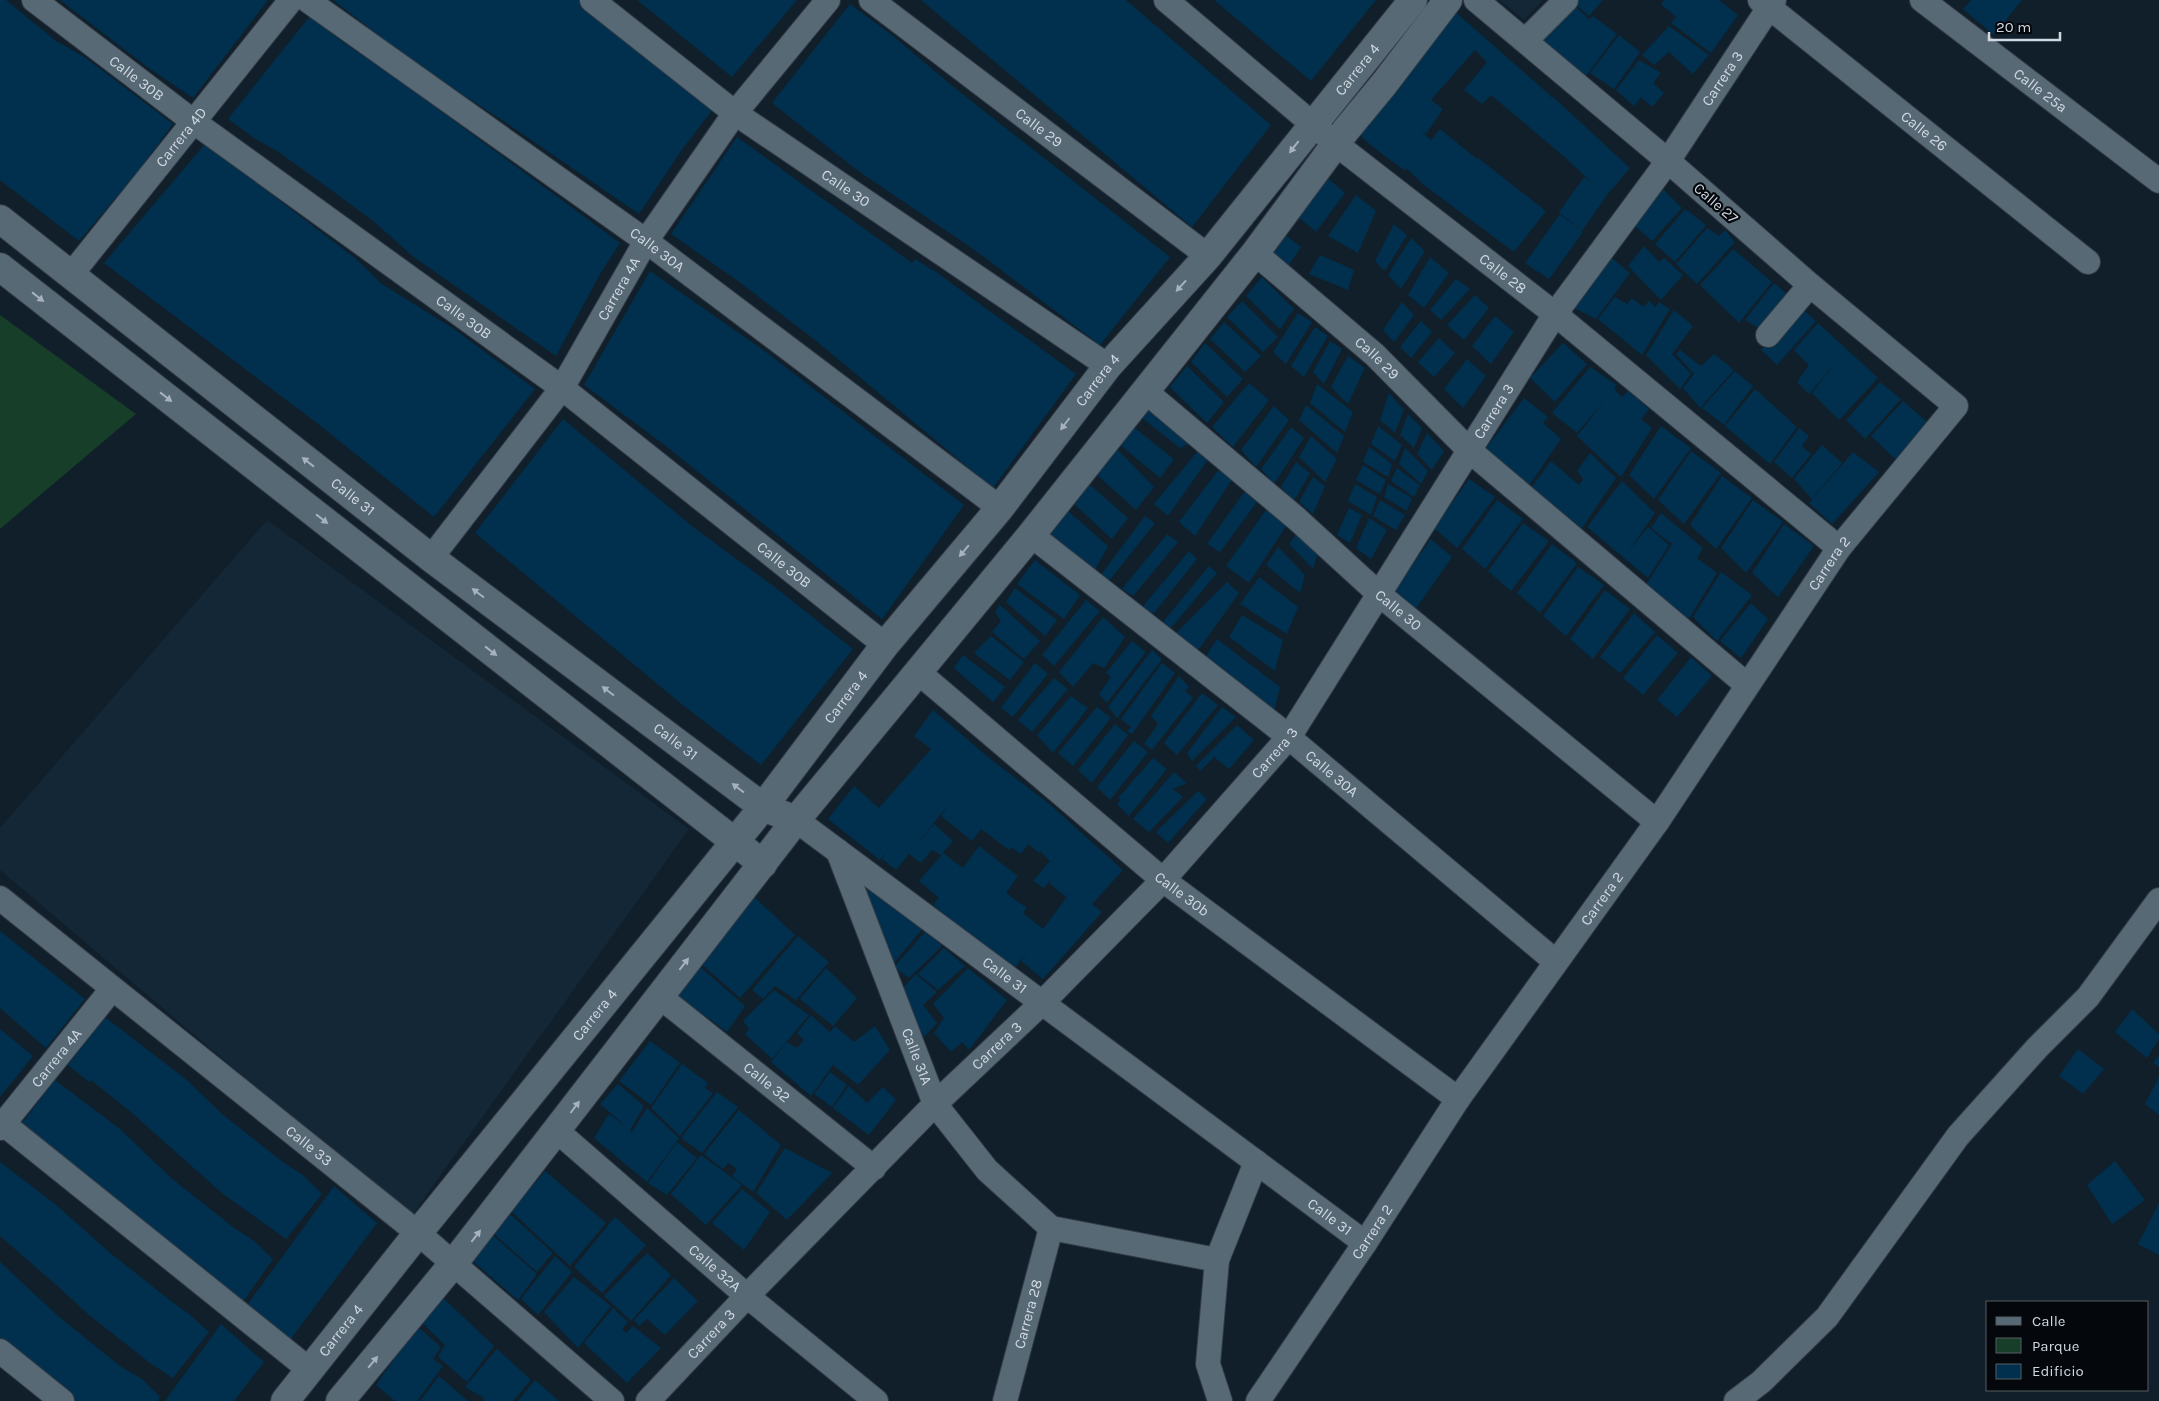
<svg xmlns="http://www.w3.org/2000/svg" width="2159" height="1401" viewBox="0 0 2159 1401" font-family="Karla,sans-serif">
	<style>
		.built { fill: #132737 }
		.green { fill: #163e28 }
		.building { fill: #01304e }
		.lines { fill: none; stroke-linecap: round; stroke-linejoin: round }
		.minor-casing { stroke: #323a44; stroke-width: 26 }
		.tertiary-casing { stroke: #323a44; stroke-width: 30 }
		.secondary-casing { stroke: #323a44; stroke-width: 30 }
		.minor { stroke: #586976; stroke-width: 24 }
		.tertiary { stroke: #586976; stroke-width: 28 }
		.secondary { stroke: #586976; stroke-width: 28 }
		.oneway { fill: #a6b2bc }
		.labels { text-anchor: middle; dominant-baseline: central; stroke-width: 4.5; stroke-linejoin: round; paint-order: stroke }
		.street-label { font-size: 15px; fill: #d0d9e1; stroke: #04080d }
	</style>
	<rect width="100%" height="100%" fill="#101f2a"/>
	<path class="built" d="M1499,0H1541L1542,1L1524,20Z
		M267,520L689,829L410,1218L0,870V828Z"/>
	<path class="green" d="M0,315L136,414L0,529Z"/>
	<path class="building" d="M0,0H6L56,41L86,58L173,124L136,174L79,241L0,180Z
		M60,0H268L193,98L146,66Z
		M333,0H580L713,109L681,151L639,214L508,124L416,64Z
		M637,0H797L732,77Z
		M921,0H1126L1271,125L1192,227Z
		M1214,0H1376L1311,81Z
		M1580,0H1603L1589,16L1575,4Z
		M1664,0H1719L1738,15L1711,53L1671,23L1676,17L1661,4Z
		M1971,0H2022L1994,35L1963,9Z
		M850,4L892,35L956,89L1170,257L1100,345L976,251L857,170L772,103Z
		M1575,6L1589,19L1593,16L1617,34L1586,76L1542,39Z
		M1453,10L1551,96L1547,100L1552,96L1630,168L1607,195L1582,231L1559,212L1584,177L1593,184L1568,160L1491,95L1482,104L1464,90L1487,62L1475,50L1431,100L1443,109L1426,134L1421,131L1431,140L1440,129L1477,159L1474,163L1478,158L1546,211L1514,252L1424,185L1407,169L1404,170L1373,147L1355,131Z
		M310,16L340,40L408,87L620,243L600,274L556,356L415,258L372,220L301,168L277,151L254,138L228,119Z
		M1669,26L1709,55L1693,74L1669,52L1654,65L1642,55Z
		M1619,35L1640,52L1614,89L1590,73Z
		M1639,60L1661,73L1653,83L1664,93L1652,107L1641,97L1634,106L1616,90Z
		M737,137L912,263L915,259L936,272L1076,374L993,488L815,340L738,281L671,234Z
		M205,144L355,258L382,284L454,329L535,389L434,517L317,423L104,263Z
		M1324,175L1345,193L1316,232L1296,215Z
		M1663,189L1682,208L1652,241L1634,225Z
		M1356,195L1376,211L1358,253L1328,236Z
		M1685,209L1706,225L1675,262L1655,244Z
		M1560,214L1583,232L1549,279L1525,263Z
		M1394,224L1407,235L1385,271L1375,261Z
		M1707,228L1719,236L1725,230L1735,242L1697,284L1676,264Z
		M1283,233L1301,247L1288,267L1270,252Z
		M1411,238L1425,251L1401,289L1388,275Z
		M1644,246L1659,262L1664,258L1683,275L1661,300L1628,266Z
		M1733,249L1772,282L1739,323L1700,285Z
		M1320,255L1354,270L1348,290L1309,274Z
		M1609,256L1630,273L1596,319L1574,308Z
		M1430,257L1449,273L1424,308L1408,295Z
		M650,271L766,352L964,505L882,619L662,443L584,385Z
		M1262,277L1294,309L1280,329L1246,296Z
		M1456,279L1470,289L1441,320L1430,310Z
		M1774,283L1792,298L1765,332L1745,320Z
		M1475,295L1489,308L1464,340L1447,325Z
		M1615,297L1627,304L1632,298L1643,307L1649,301L1655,307L1659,302L1670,309L1642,355L1598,319Z
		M1242,301L1278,337L1263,352L1227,317Z
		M1402,302L1414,315L1394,342L1383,330Z
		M1799,306L1816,321L1777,365L1761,350Z
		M1674,310L1693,326L1672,354L1691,374L1680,389L1646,355Z
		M1298,313L1312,322L1286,364L1273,352Z
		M1495,316L1514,332L1491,364L1472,346Z
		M1421,321L1432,332L1411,358L1400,347Z
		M1224,322L1261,356L1245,372L1210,339Z
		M1818,323L1878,378L1839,420L1812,393L1836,362L1809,394L1797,382L1809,365L1794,350Z
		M1315,327L1328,336L1304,377L1291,366Z
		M1439,338L1455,353L1434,377L1418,362Z
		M1330,341L1342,349L1324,384L1313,372Z
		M1205,343L1243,379L1227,397L1191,362Z
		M1563,343L1587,364L1555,402L1530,378Z
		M1680,350L1701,366L1714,354L1734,370L1700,408L1683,388L1694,374L1676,354Z
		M1348,356L1365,368L1348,404L1331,387Z
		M1467,359L1486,376L1463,408L1444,389Z
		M1187,366L1224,402L1207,423L1170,387Z
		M1590,367L1617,385L1614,389L1622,397L1628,391L1649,409L1641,419L1652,428L1621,477L1577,436L1606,399L1577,433L1552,413Z
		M1735,371L1753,386L1724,425L1702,408Z
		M1880,382L1901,399L1865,439L1846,420Z
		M1249,383L1269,400L1233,447L1212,427Z
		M1317,384L1353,412L1345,432L1310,403Z
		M1755,389L1797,427L1770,464L1725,426Z
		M1389,393L1404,410L1395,433L1380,420Z
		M1524,398L1548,417L1543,423L1561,439L1528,487L1507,470L1486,448Z
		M1903,401L1927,422L1896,460L1871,436Z
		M1306,405L1344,436L1337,453L1299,420Z
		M1274,406L1289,420L1256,467L1241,450Z
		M1150,407L1196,440L1180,448L1142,418Z
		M1408,414L1422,428L1414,448L1400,435Z
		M563,419L693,527L776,588L853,649L761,765L684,706L475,533Z
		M1132,426L1174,459L1160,478L1119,444Z
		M1378,426L1402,445L1395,461L1371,444Z
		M1661,426L1691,448L1654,499L1629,475Z
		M1291,427L1304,438L1274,484L1261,469Z
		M1799,428L1809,436L1802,446L1811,454L1792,478L1774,462Z
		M1427,433L1444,451L1432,470L1417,454Z
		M1311,436L1337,459L1325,482L1299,457Z
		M1822,445L1842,463L1812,499L1794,479Z
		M1202,446L1212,454L1168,516L1154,504Z
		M1369,447L1392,464L1388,477L1363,462Z
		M1405,448L1428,471L1421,484L1399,464Z
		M1117,449L1154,487L1136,510L1096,474Z
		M1691,451L1721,473L1684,524L1658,500Z
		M1853,452L1879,472L1832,524L1809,503Z
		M1590,453L1616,478L1582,528L1531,488L1551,461L1579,485L1583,479L1577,471Z
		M1296,462L1310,473L1294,501L1281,487Z
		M1223,464L1235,475L1195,536L1179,522Z
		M1363,465L1386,480L1380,494L1356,480Z
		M1397,468L1420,485L1414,497L1391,481Z
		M1722,476L1752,498L1716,549L1690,525Z
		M1313,477L1325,486L1313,514L1299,502Z
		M1469,479L1495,497L1457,548L1434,528Z
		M1622,481L1655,513L1628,552L1648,527L1669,545L1648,578L1587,527Z
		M1089,484L1128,518L1112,539L1073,503Z
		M1355,484L1377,497L1371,515L1348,501Z
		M1388,484L1412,498L1407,511L1384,497Z
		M1248,487L1260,498L1220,552L1207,544Z
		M1380,500L1405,515L1396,530L1373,516Z
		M1497,500L1523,519L1485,569L1462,549Z
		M1753,500L1783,522L1746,573L1721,548Z
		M1271,503L1290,520L1249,583L1226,566Z
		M1349,508L1362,515L1350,543L1337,535Z
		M1067,510L1108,546L1091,577L1043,536Z
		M1661,513L1703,548L1697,558L1717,573L1688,620L1646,585L1672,544L1651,528Z
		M1145,516L1155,523L1109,581L1100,576Z
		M1369,518L1387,530L1371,559L1356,548Z
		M1523,523L1549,541L1511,591L1488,571Z
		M1784,524L1814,546L1778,597L1752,573Z
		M1297,533L1318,552L1313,569L1289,544Z
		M1167,534L1178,542L1133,596L1122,589Z
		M1431,539L1452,557L1415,610L1393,592Z
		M1552,544L1577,563L1540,613L1517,593Z
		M1278,547L1305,575L1300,593L1266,565Z
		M1189,551L1197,559L1154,613L1139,611Z
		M1035,560L1080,595L1064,619L1017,584Z
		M1209,566L1217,573L1171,628L1163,622Z
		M1578,567L1604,585L1566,636L1543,616Z
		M1721,572L1752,595L1717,641L1693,617Z
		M1259,577L1298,607L1287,634L1240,604Z
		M1227,582L1239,593L1199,649L1171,638Z
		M1015,588L1057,620L1045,636L1006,602Z
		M1605,590L1630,609L1593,659L1570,639Z
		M1086,600L1100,611L1054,666L1042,655Z
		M1751,603L1768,619L1741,658L1720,641Z
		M1000,605L1040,641L1024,659L992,632L1001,621L995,612Z
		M1634,613L1655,632L1620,673L1600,657Z
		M1242,615L1283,640L1275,671L1229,637Z
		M1103,617L1125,637L1104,668L1093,663L1073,687L1059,672Z
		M1657,635L1678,653L1643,695L1623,678Z
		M991,636L1024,662L1010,680L974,653Z
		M1217,639L1280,687L1272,720L1203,661Z
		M1132,641L1146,652L1107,703L1099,694L1111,677L1106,673Z
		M1152,650L1162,659L1117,718L1108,707Z
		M963,655L1005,687L993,702L954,668Z
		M1691,657L1712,676L1677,717L1657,700Z
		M1035,663L1048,674L1013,717L1001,708Z
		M1162,663L1175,673L1132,734L1127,731L1131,727L1121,719Z
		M1179,676L1189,687L1185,691L1193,698L1152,750L1144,744L1158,724L1151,716Z
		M1054,678L1068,689L1032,732L1018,720Z
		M1202,693L1218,705L1177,755L1164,743Z
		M1071,696L1088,708L1053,753L1037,735Z
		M1097,707L1111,718L1073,766L1058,753Z
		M1222,707L1236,717L1192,761L1187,753Z
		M933,710L988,757L1048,803L1123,870L1092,904L1102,912L1043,979L1021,961L1028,950L1014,969L933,905L939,898L919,881L943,853L963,868L979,846L1018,876L1006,893L1027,908L1023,913L1043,929L1072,890L1066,897L1049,883L1053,876L1044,888L1033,881L1050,861L1040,851L1039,853L1028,844L1021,854L1011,847L1009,850L981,829L972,841L941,816L950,803L912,850L934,824L953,841L941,855L932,850L921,863L909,854L896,870L882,859L888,850L880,860L828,819L854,786L879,808L931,749L914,736Z
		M1115,724L1128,735L1092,783L1078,770Z
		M1237,725L1254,740L1229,769L1214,757L1200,771L1196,766Z
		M1134,741L1148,752L1110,800L1097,787Z
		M1153,758L1167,769L1129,816L1117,804L1121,800L1118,798Z
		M1174,772L1187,783L1173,789L1183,797L1149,832L1133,819Z
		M1198,791L1207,799L1168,843L1156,832Z
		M869,886L924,927L887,971L861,897Z
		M751,894L795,935L740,998L697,960Z
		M0,931L85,999L46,1048L0,1008Z
		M926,931L942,946L909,978L894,967Z
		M798,936L829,962L796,1000L775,986L763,999L752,990Z
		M944,948L965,966L938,990L918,974Z
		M699,966L745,1006L727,1032L677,995Z
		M826,968L857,998L833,1026L800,999Z
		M968,968L1007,1000L969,1050L962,1042L951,1052L934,1033L944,1018L933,1004Z
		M916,974L937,992L923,1005L937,1023L924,1037L896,995Z
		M774,990L809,1015L772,1059L745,1034L749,1029L743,1021Z
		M2132,1009L2159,1034V1039L2147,1058L2115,1032Z
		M811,1015L830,1032L835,1026L854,1042L875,1026L890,1050L858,1085L833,1065L811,1096L771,1062L787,1042L797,1048L804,1040L797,1033Z
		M105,1017L188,1081L222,1114L284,1163L303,1175L322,1194L286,1239L223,1194L132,1113L91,1080L89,1082L68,1065Z
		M0,1029L33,1056L0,1097Z
		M650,1041L680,1063L651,1105L619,1081Z
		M2078,1049L2104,1069L2083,1094L2059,1076Z
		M2159,1055V1067L2153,1063Z
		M682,1064L708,1083L705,1088L713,1093L680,1136L651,1108Z
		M830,1072L847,1085L832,1107L814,1094Z
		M2159,1077V1115L2145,1104Z
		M55,1080L120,1129L171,1178L233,1227L254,1241L273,1259L240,1306L19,1127Z
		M618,1084L644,1106L630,1130L632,1132L647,1108L679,1138L647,1182L594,1138L609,1114L627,1127L600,1104Z
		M849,1086L867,1103L883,1087L896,1100L869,1135L833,1108Z
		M717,1092L738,1107L702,1153L681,1138Z
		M739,1110L781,1145L753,1192L732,1176L737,1169L728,1163L723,1169L704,1154Z
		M677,1142L697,1158L667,1195L648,1183Z
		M785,1148L832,1173L787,1220L756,1193Z
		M701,1155L742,1185L706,1225L671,1194Z
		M2115,1161L2145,1200L2112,1224L2087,1185Z
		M0,1162L55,1204L109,1252L171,1301L189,1314L209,1332L173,1378L150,1363L89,1315L54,1283L0,1236Z
		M545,1171L606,1223L570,1266L511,1211Z
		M334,1186L377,1223L290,1340L247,1305Z
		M742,1189L770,1212L744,1250L712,1223Z
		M2159,1203V1255L2138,1244Z
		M509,1213L553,1253L537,1272L492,1232Z
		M615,1217L646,1245L602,1293L574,1267Z
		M488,1231L537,1274L518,1300L469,1258Z
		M647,1253L671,1275L631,1321L604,1296Z
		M555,1256L572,1272L538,1315L521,1299Z
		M0,1262L58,1316L120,1366L142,1379L160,1397L158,1401H72L0,1338Z
		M574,1277L611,1306L578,1348L544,1312Z
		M674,1278L698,1301L665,1335L647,1319L639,1326L634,1320Z
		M440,1295L494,1346L467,1382L438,1357L445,1345L421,1322Z
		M613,1308L628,1322L622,1329L626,1333L633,1326L661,1348L627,1383L584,1343Z
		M221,1324L264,1362L234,1401H165Z
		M417,1326L441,1347L433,1359L443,1366L417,1401H395L376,1385Z
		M497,1349L531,1380L513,1401H483L484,1398L465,1387Z
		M439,1376L468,1401H420Z
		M535,1380L559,1401H518Z"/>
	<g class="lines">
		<g class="minor-casing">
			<g id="minor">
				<path id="s1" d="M34,0L194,122L562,388L885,645"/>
				<path id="s2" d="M307,0L646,241L1000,508"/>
				<path id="s3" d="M592,0L735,113L1108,366"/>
				<path id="s4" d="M871,0L1208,256"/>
				<path id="s5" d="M1166,0L1336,144L1555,314L1839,548"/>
				<path id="s6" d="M1760,0L2088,262"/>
				<path id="s7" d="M1922,0L2159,181"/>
				<path d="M1526,40L1566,0"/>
				<path id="s8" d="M1255,253L1375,355L1470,451L1747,685"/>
				<path id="s9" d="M70,276L291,0"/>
				<path d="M1768,335L1810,285"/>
				<path id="s10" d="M1145,391L1297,519L1380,595L1657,822"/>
				<path id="s11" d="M1031,535L1274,725L1556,962"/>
				<path id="s12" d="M431,558L562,388L646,241L735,113L828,0"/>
				<path id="s13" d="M918,672L1163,880L1458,1099"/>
				<path id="s14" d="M796,820L1365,1243"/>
				<path id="s15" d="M838,851L935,1104L987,1170L1051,1228"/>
				<path id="s16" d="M0,898L418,1233L612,1401"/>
				<path id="s17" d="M659,996L874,1168"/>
				<path d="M0,1121L311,1371"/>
				<path id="s18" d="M0,1128L112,989"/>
				<path id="s19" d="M557,1131L747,1296L876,1401"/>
				<path d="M1051,1228L1217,1260"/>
				<path d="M0,1351L62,1401"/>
				<path id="s20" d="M648,1401L747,1296L935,1104L1042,1003L1163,880L1289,737L1555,314L1668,161L1774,0"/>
				<path id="s21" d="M1005,1401L1051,1228"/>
				<path d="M1220,1401L1208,1364L1217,1260L1256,1162"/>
				<path id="s22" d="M1258,1401L1365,1243L1458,1099L1657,822L1839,548L1956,406L1810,285L1668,161L1476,0"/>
				<path d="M1736,1401L1761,1382L1827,1317L1958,1136L2037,1048L2088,997L2159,900"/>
			</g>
		</g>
		<g class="tertiary-casing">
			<g id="tertiary">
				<path id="s23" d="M0,219L431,558L763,807L796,820"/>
				<path d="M0,267L763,864"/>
			</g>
		</g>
		<g class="secondary-casing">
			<g id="secondary">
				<path id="s24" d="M285,1401L418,1233L763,807L885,645L1000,508L1108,366L1208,256L1413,0"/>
				<path d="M340,1401L453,1264L796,820L1031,535L1255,253L1346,130L1384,84L1448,0"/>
			</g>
		</g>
		<use href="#minor" class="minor"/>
		<use href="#tertiary" class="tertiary"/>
		<use href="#secondary" class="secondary"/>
	</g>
	<defs><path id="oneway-solid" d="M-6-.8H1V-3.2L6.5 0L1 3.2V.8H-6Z" transform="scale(1.25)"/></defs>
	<g class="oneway">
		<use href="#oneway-solid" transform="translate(1294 147) rotate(128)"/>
		<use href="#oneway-solid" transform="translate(1181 286) rotate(132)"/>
		<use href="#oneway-solid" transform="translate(38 297) rotate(38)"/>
		<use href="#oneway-solid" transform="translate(166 397) rotate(38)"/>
		<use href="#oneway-solid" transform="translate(1065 424) rotate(127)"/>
		<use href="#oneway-solid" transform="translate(308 462) rotate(-142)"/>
		<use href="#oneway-solid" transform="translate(322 519) rotate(38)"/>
		<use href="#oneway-solid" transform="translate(964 551) rotate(130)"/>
		<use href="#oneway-solid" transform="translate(478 593) rotate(-143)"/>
		<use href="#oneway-solid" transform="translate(491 651) rotate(38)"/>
		<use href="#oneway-solid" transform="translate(608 691) rotate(-143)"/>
		<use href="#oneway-solid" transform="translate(738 788) rotate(-143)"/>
		<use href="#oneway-solid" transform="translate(684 964) rotate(-52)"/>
		<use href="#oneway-solid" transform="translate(575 1107) rotate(-53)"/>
		<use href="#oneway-solid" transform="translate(476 1236) rotate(-52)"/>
		<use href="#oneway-solid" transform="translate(373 1362) rotate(-50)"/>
	</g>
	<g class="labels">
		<g class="street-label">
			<text stroke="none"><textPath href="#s24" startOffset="1710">Carrera 4</textPath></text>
			<text stroke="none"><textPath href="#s1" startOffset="129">Calle 30B</textPath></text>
			<text stroke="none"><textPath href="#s20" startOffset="1712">Carrera 3</textPath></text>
			<text stroke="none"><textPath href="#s7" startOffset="149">Calle 25a</textPath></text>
			<text stroke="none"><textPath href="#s4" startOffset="211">Calle 29</textPath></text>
			<text stroke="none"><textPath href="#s6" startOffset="210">Calle 26</textPath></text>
			<text stroke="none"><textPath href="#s9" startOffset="178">Carrera 4D</textPath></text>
			<text stroke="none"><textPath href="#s3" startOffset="316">Calle 30</textPath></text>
			<text transform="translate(1716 203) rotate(41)">Calle 27</text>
			<text stroke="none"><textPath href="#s2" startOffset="430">Calle 30A</textPath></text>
			<text stroke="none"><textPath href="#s5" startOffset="434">Calle 28</textPath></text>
			<text stroke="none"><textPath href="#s12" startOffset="329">Carrera 4A</textPath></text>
			<text stroke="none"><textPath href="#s1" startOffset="534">Calle 30B</textPath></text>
			<text stroke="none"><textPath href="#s8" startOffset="161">Calle 29</textPath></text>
			<text stroke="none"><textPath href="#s24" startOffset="1305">Carrera 4</textPath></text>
			<text stroke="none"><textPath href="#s20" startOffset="1308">Carrera 3</textPath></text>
			<text stroke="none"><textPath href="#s23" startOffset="449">Calle 31</textPath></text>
			<text stroke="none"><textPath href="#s22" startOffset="1014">Carrera 2</textPath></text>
			<text stroke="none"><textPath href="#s1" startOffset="939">Calle 30B</textPath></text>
			<text stroke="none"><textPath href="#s10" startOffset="335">Calle 30</textPath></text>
			<text stroke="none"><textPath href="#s24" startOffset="900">Carrera 4</textPath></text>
			<text stroke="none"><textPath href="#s23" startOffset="854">Calle 31</textPath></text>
			<text stroke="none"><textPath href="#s20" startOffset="902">Carrera 3</textPath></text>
			<text stroke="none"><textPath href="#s11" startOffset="384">Calle 30A</textPath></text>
			<text stroke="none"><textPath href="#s13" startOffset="345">Calle 30b</textPath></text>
			<text stroke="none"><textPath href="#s22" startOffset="609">Carrera 2</textPath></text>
			<text stroke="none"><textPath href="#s14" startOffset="260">Calle 31</textPath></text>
			<text stroke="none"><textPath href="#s24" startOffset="495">Carrera 4</textPath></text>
			<text stroke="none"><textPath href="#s20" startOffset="498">Carrera 3</textPath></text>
			<text stroke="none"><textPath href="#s15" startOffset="220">Calle 31A</textPath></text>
			<text stroke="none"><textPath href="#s18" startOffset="90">Carrera 4A</textPath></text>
			<text stroke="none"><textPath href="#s17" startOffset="138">Calle 32</textPath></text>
			<text stroke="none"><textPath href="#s16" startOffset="396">Calle 33</textPath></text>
			<text stroke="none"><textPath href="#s14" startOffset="665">Calle 31</textPath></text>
			<text stroke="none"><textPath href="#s22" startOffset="204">Carrera 2</textPath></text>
			<text stroke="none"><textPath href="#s19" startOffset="209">Calle 32A</textPath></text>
			<text stroke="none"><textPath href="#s21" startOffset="90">Carrera 28</textPath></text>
			<text stroke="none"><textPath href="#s24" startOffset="90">Carrera 4</textPath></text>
			<text stroke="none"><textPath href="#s20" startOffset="92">Carrera 3</textPath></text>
		</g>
	</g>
	<rect x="1986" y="1301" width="162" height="90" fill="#04080d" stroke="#565c62"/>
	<rect x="1996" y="1317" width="25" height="8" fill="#586976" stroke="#565c62"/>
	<text x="2032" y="1326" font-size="15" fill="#d0d9e1">Calle</text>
	<rect x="1996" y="1338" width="25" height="15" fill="#163e28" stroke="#565c62"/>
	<text x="2032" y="1351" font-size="15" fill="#d0d9e1">Parque</text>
	<rect x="1996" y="1364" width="25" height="15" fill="#01304e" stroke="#565c62"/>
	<text x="2032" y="1376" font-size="15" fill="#d0d9e1">Edificio</text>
	<path d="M1989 32v8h71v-8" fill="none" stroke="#d0d9e1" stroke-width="2.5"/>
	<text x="1996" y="32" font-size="15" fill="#d0d9e1" stroke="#04080d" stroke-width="4" paint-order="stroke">20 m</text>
</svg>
